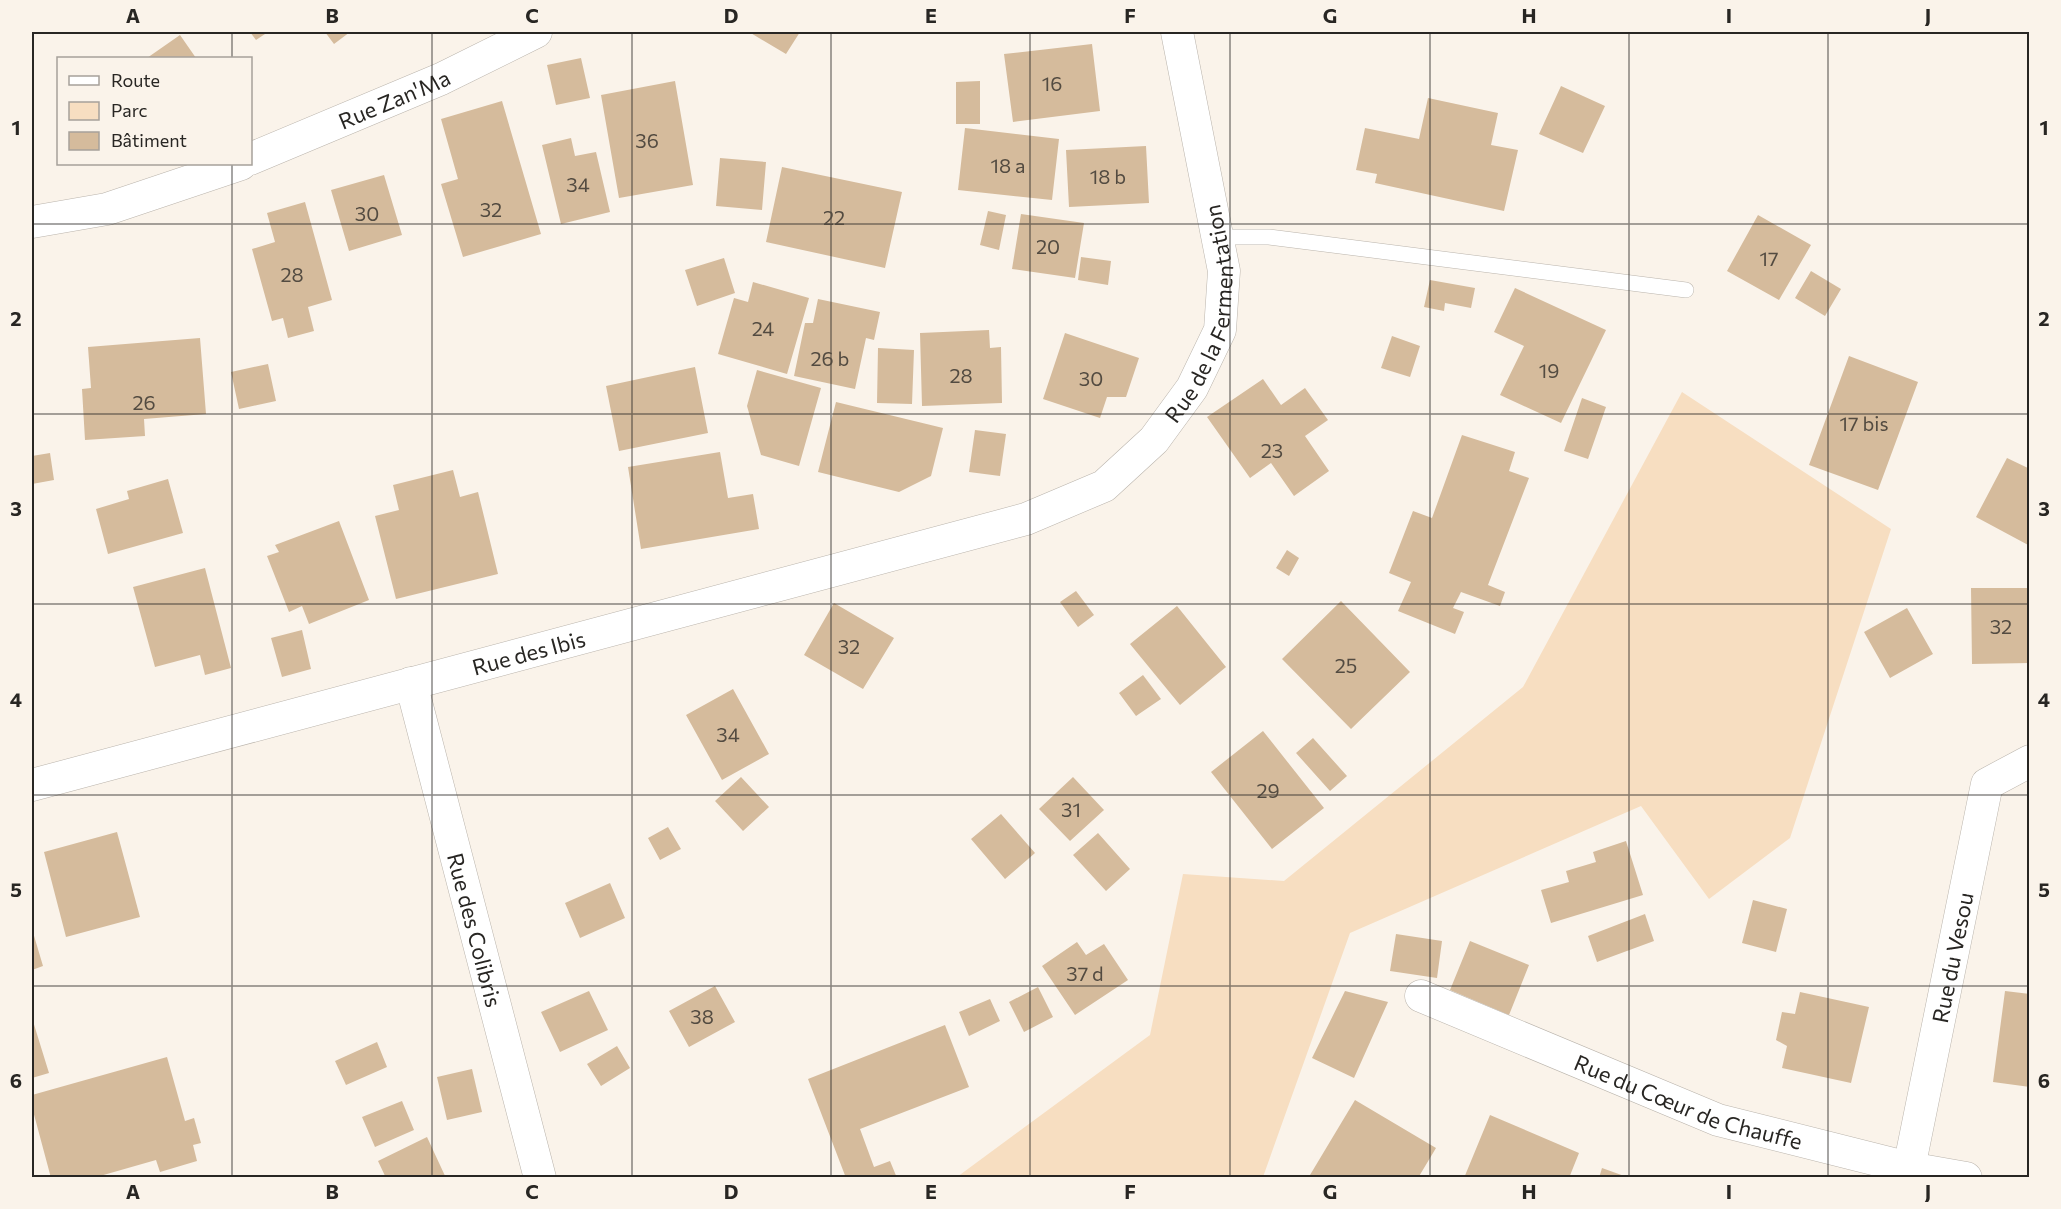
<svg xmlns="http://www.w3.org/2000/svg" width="2061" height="1209" viewBox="0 0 2061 1209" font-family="Commissioner,sans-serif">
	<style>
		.green { fill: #f7dec1 }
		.building { fill: #d5bb9c }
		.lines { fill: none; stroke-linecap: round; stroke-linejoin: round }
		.lane-casing { stroke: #bab4ac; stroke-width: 16 }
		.street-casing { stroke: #bab4ac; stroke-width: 33 }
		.lane { stroke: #fff; stroke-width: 15 }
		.street { stroke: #fff; stroke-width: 32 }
		.grid { fill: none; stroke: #282623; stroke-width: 1.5; stroke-opacity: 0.55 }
		.labels { text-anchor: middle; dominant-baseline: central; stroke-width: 5; stroke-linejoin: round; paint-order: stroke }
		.number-label { font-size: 20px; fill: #534b41 }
		.street-label { font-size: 22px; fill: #282623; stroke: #faf3ea }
		.neatline { fill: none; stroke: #282623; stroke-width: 2 }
		.grid-label { font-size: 20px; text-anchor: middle; font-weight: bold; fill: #282623 }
	</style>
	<rect width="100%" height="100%" fill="#faf3ea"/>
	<path class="green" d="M1682,392L1891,529L1790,838L1709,899L1641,806L1350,933L1263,1177H957L1150,1035L1183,874L1284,881L1523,687Z"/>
	<path class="building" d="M250,32H268L256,40Z
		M325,32H350L334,44Z
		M749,32H800L786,54Z
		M180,35L196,58H147Z
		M1092,44L1100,111L1013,122L1004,54Z
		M581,58L590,98L556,105L547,65Z
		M675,81L693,185L619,198L601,95Z
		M980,81V124H956V82Z
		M1561,86L1605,106L1583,153L1539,134Z
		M1428,98L1498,113L1491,145L1518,150L1504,211L1375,183L1377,174L1356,170L1365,128L1419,139Z
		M502,101L541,234L463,257L441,184L458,179L441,119Z
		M965,128L1059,139L1052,200L958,190Z
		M571,138L575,156L596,152L610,212L561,224L542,145Z
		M1146,146L1149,203L1069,207L1066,150Z
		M720,158L766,162L762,210L716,206Z
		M782,167L902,192L885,268L766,242Z
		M384,175L402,235L349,251L331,190Z
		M305,202L332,300L308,307L314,331L288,338L283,318L272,321L252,249L275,242L267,213Z
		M988,211L1006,215L999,250L980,245Z
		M1021,214L1084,223L1075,278L1012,269Z
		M1758,215L1811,245L1779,300L1727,271Z
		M1081,257L1111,261L1108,285L1078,280Z
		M724,258L735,293L697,306L685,270Z
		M1811,271L1841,289L1825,316L1795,298Z
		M1430,280L1475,288L1471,308L1445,303L1444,311L1424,307Z
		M753,282L809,298L787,374L718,354L734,298L748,302Z
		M1515,288L1606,330L1561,423L1500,395L1524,346L1494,332Z
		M818,299L880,312L874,340L866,338L855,389L794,376L805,323H813Z
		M989,330L990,348L1001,347L1002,403L922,406L920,333Z
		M1065,333L1139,358L1126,397H1107L1100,418L1043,399Z
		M1392,336L1420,346L1410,377L1381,368Z
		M200,338L206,414L144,419L145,436L85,440L82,389L91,388L88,347Z
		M878,348L914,350L912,404L877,403Z
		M1849,356L1918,382L1878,490L1809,465Z
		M268,364L276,401L239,409L231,372Z
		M695,367L708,433L619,451L606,386Z
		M757,370L821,388L799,466L761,455L747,406Z
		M1263,379L1281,405L1305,388L1328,420L1305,436L1329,471L1294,496L1271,463L1250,478L1207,417Z
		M1582,398L1606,407L1588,459L1564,451Z
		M836,402L943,428L931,476L899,492L818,472Z
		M975,430L1006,434L1000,476L969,472Z
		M1462,435L1515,452L1509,471L1529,478L1488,585L1505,592L1500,606L1461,592L1453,608L1464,612L1455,634L1398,611L1411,582L1389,573L1413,511L1432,518Z
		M720,452L728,498L753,494L759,529L641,549L628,467Z
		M50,453L54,480L32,484V456Z
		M2007,458L2030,469V546L1976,517Z
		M453,470L460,497L478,492L498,574L396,599L375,516L399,510L393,485Z
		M168,479L183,533L108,554L96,509L129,499L127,491Z
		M339,521L369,600L309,624L302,606L289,612L267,556L279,552L275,545Z
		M1287,550L1299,558L1289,576L1276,568Z
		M205,568L231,668L205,675L200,655L155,667L133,587Z
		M1971,588H2030V663L1972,664Z
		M1076,591L1094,615L1078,627L1060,602Z
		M1341,601L1410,672L1351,729L1282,659Z
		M834,603L894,638L863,689L804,655Z
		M1177,606L1226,667L1180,705L1130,644Z
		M1907,608L1933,654L1890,678L1864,632Z
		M302,630L311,669L282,677L271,638Z
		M1143,675L1161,699L1136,716L1119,693Z
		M733,689L769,754L722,780L686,715Z
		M1263,731L1324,808L1272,849L1211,772Z
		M1313,738L1347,776L1330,791L1296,753Z
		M741,777L769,807L743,831L715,801Z
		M1073,777L1104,810L1070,841L1039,809Z
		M1001,814L1035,853L1005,879L971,839Z
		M668,827L681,849L660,860L648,838Z
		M117,832L140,917L66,937L44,852Z
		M1098,833L1130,869L1106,891L1073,855Z
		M1626,841L1643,895L1551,923L1541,890L1569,882L1566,871L1596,862L1593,852Z
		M610,883L625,918L580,938L565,903Z
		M1753,900L1787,909L1776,952L1742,943Z
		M1645,914L1654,941L1597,962L1588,936Z
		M32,929L43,966L32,970Z
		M1396,934L1442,941L1437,978L1390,971Z
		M1470,941L1529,965L1509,1015L1450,990Z
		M1077,942L1086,955L1104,944L1128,980L1075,1015L1042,966Z
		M715,986L735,1022L689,1047L669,1011Z
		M1038,987L1053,1017L1024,1032L1009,1002Z
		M589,991L608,1030L560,1052L541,1012Z
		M1345,991L1388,1002L1354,1078L1312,1058Z
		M2005,991L2030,994V1087L1993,1082Z
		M1800,992L1869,1007L1851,1083L1782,1068L1787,1046L1776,1040L1782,1012L1795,1014Z
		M990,999L1000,1021L969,1036L959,1012Z
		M32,1018L49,1073L32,1078Z
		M945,1025L969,1087L860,1129L874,1167L890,1161L897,1178H846L808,1079Z
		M377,1042L387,1067L346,1085L335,1061Z
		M617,1046L630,1068L601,1086L587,1064Z
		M167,1057L185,1121L194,1118L201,1143L193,1145L197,1161L160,1172L156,1160L93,1178H51L32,1107V1095Z
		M472,1069L482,1112L447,1120L437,1077Z
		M1355,1100L1436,1148L1418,1178H1314L1310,1175Z
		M402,1101L414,1130L375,1147L362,1117Z
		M1490,1115L1579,1153L1569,1178H1464Z
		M427,1137L446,1178H386L378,1161Z
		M1602,1168L1627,1177V1178H1599Z"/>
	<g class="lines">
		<g class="lane-casing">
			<path id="lane" d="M1218,237H1269L1686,290"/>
		</g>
		<g class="street-casing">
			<g id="street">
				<path id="s1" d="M250,159L441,79L536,32"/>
				<path d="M32,222L107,209L241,164"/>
				<path id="s2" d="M411,683L540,1178"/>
				<path id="s3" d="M32,785L1026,519L1104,486L1154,440L1192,388L1220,330L1224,271L1177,32"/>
				<path id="s4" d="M1421,996L1718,1120L1909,1168L1966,1178"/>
				<path id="s5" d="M1907,1178L1987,784L2030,761"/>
			</g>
		</g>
		<use href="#lane" class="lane"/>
		<use href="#street" class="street"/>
	</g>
	<path class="grid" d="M232,32V58M432,32V1178M632,32V1178M831,32V1178M1030,32V1178M1230,32V1178M1430,32V1178M1629,32V1178M1828,32V1178M232,164V1178M32,224H2030M32,414H2030M32,604H2030M32,795H2030M32,986H2030"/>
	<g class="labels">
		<g class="number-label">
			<text x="1052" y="83">16</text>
			<text x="647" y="140">36</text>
			<text x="1008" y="165">18 a</text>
			<text x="1108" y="176">18 b</text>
			<text x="578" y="184">34</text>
			<text x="491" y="209">32</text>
			<text x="367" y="213">30</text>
			<text x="834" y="217">22</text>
			<text x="1048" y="246">20</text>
			<text x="1769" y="258">17</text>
			<text x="292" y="274">28</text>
			<text x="763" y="328">24</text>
			<text x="830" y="358">26 b</text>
			<text x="1549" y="370">19</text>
			<text x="961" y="375">28</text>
			<text x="1091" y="378">30</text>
			<text x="144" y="402">26</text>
			<text x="1864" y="423">17 bis</text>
			<text x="1272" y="450">23</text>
			<text x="2001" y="626">32</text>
			<text x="849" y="646">32</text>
			<text x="1346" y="665">25</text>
			<text x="728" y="734">34</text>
			<text x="1268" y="790">29</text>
			<text x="1071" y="809">31</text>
			<text x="1085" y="973">37 d</text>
			<text x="702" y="1016">38</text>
		</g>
		<g class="street-label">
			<text stroke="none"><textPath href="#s1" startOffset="156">Rue Zan'Ma</textPath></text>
			<text stroke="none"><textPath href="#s3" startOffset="1322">Rue de la Fermentation</textPath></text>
			<text stroke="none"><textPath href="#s3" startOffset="514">Rue des Ibis</textPath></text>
			<text stroke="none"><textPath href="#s2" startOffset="255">Rue des Colibris</textPath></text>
			<text stroke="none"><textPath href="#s5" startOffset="225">Rue du Vesou</textPath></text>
			<text stroke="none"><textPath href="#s4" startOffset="288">Rue du Cœur de Chauffe</textPath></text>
		</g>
	</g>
	<rect width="2061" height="1209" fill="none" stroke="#faf3ea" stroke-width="66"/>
	<rect x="57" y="57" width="195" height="108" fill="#faf3ea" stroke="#a6a19a" stroke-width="1.5"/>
	<rect x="69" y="76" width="30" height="9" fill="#ffffff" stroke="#a6a19a" stroke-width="1.5"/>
	<text x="111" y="87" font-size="18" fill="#282623">Route</text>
	<rect x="69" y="102" width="30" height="18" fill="#f7dec1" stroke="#a6a19a" stroke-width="1.5"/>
	<text x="111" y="117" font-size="18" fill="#282623">Parc</text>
	<rect x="69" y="132" width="30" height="18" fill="#d5bb9c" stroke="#a6a19a" stroke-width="1.5"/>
	<text x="111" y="147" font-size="18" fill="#282623">Bâtiment</text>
	<rect x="33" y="33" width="1995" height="1143" class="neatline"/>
	<g class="grid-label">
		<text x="133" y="23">A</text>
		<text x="332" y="23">B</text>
		<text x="532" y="23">C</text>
		<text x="731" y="23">D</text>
		<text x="931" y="23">E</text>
		<text x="1130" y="23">F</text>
		<text x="1330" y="23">G</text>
		<text x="1529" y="23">H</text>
		<text x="1729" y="23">I</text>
		<text x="1928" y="23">J</text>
		<text x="16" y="135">1</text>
		<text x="2044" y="135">1</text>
		<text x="16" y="326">2</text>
		<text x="2044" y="326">2</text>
		<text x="16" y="516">3</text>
		<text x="2044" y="516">3</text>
		<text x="16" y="707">4</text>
		<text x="2044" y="707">4</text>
		<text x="16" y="897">5</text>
		<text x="2044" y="897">5</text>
		<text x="16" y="1088">6</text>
		<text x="2044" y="1088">6</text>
		<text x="133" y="1199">A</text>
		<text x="332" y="1199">B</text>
		<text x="532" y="1199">C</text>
		<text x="731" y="1199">D</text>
		<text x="931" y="1199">E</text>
		<text x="1130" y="1199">F</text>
		<text x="1330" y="1199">G</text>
		<text x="1529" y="1199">H</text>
		<text x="1729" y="1199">I</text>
		<text x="1928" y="1199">J</text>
	</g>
</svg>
